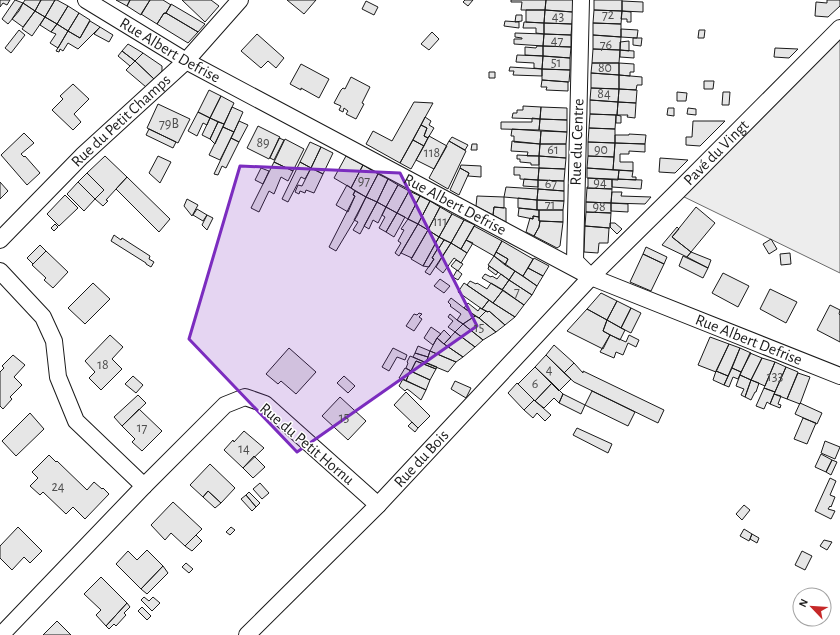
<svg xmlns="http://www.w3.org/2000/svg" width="840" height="635" viewBox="0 0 840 635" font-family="'Alegreya Sans',sans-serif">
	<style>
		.green { fill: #ededed; stroke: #6a6a6a }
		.building { fill: #e6e6e6; stroke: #1a1a1a }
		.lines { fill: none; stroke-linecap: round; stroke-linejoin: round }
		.street-casing { stroke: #1a1a1a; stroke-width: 18 }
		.street { stroke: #fff; stroke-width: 16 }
		.marked { fill: #7b2cbf; fill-opacity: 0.2; stroke: #7b2cbf; stroke-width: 3; stroke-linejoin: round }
		.labels { text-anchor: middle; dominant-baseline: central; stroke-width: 3; stroke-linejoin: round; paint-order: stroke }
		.number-label { font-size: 14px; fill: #4d4d4d }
		.street-label { font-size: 16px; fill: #1a1a1a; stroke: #fff }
	</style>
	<rect width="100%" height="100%" fill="#fff"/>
	<path class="green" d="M840,28V273L676,193Z"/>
	<path class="building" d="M0,0H10L7,5L3,3L0,7Z
		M15,0L23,3L19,11L8,24L2,19Z
		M25,0H41L35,11L23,3Z
		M41,0H55L45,17L35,11Z
		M55,0H57L68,6L57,24L45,17Z
		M116,0H130L127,6Z
		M130,0H150L141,15L127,6Z
		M150,0H163L171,5L165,14L164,13L157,24L141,14Z
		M182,0H211L219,6L205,22Z
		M287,0H316L304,14Z
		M465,0H473L468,6L463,2Z
		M511,0H546L545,10H521L522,2H511Z
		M546,0H573V12L545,10Z
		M594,0H622V11L594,10Z
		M827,0H840V6L828,17L815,16L816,2L827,3Z
		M366,1L378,7L374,15L362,9Z
		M622,1L643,2V12L622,11Z
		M23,3L35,11L23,27L12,19Z
		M171,4L205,24L198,32L166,13Z
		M68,6L79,13L68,31L57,24Z
		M526,10H545L544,23L526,22Z
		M545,10L573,12L572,24L544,23Z
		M594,10L622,11L621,24L593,23Z
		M35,11L45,17L32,36L22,29Z
		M622,11L631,12V22H627V19H621Z
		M79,13L90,20L80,38L68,31Z
		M164,13H166L198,32L188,43L157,24Z
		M516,15H522V21L515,22Z
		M45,17L57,24L51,32L40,25Z
		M90,21L100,27L78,49L68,43L63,51L60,49L59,52L56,51L68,31L80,38Z
		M505,21L519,22V28L504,26Z
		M524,22L544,23V34L536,33V28H523Z
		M544,23L572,24L571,35L544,34Z
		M593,23L621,24V37L593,35Z
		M57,24L68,31L58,48L50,43L56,34L51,32Z
		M100,27L113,35L109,42L94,34Z
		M621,29L638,30L637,38L621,37Z
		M19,30L25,35L11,53L5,48Z
		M699,30H705L704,38H698Z
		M432,32L439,39L429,50L421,44Z
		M515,33L544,34L543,46L514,44V39H522V38L515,37Z
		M257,34L284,58L276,68L268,61L261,68L241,51Z
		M544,34L571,35V47L543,46Z
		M593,35L621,37L620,50L593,49Z
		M633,38H642L641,46L633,45Z
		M629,41V51L620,50V42Z
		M128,44L143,53L135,61L122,51Z
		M537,46H543V56L525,55V47L536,48Z
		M543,46L571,47L570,58L543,56Z
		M775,48L798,49L789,58L774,57Z
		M593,49L620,50L619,63H592Z
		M620,50L634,51V58L620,57Z
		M122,51L135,61L130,66L118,56Z
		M143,53L162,66V71L154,79L135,61Z
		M517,55L543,56L542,69L534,68V63L516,62Z
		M543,56L570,58V70L542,69Z
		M135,61L154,79L146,87L126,70Z
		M592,63H619V75L591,73Z
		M619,63L634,64V72H630V76L619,75Z
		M301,64L329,79L319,98L301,88V90L290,84Z
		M510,67L542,69V76L513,75L514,71H509Z
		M542,69L570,70L569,82L542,80Z
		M489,72H495V78H489Z
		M591,73L619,75V89L591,88Z
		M619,75L642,77V85H637L636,90L619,89Z
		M351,77L370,87L362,103L364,104L356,119L346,114L348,111L344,108L343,112L339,110L341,106L334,103L341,90L343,88L345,89Z
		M542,80L568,82V91L546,90L547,87H541Z
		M704,81H714L713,89H704Z
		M73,84L89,99L74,114L81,122L73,130L52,110L63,99L60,96Z
		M591,88L619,89L618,102L590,100Z
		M619,89L637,90L636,103L618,102Z
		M209,90L221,96L210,118L198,112Z
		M677,92L687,93L686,101H677Z
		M723,92H730L729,105H722Z
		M221,96L234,103L224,124L210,118Z
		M590,100L618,102L617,115L590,114Z
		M414,102L433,103L400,163L366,144L373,131L392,141Z
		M618,102L636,103L635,118L627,117L628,115H617Z
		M158,104L190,119L178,143L147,128Z
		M523,106L541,107L540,119L512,118L513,113H517V110H523Z
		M232,107L243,112L234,132L223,127Z
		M541,107L567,108V120L540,119Z
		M668,108H674V116L667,115Z
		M688,108L696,109V115L687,114Z
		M198,112L210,118L207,125L203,123L197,136L188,131Z
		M590,114L616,115L615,129L589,128Z
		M616,115L621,116V123H616Z
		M425,117L431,121L429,125L434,128L428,138L424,136L427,128L421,125Z
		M210,118L218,122L210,139L202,135Z
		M532,118L540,119L539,130L501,129V122H532Z
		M540,119L567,120V132L539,130Z
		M239,121L248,125L239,142L231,138Z
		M693,121H725L700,146L686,145V137H692Z
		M218,122L224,124L215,144L210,139Z
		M421,125L427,128L424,136L428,138L424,146L413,140Z
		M258,126L280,137L269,159L247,148Z
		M223,127L234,132L220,160L209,155Z
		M589,128L615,129V143L588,142Z
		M149,129L176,142L173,148L146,135Z
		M512,129L541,131L540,144L514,142V136H511Z
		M541,131L567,132L566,144H540Z
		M24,133L34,143L21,154L24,157L25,156L40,173L27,185L1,155Z
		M629,134L646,135L645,144L615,143V135H629Z
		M429,136L447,146L434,169L416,160Z
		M452,137L468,145L465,150L449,141Z
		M231,138L239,142L226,168L222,166L218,175L214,174Z
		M279,138L284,140L274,160L270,158Z
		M285,139L304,149L293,171L274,162Z
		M413,140L424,146L411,169L400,163Z
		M449,141L466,151L448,189L429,178Z
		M512,141L540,144L539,156H527L528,152L511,151Z
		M310,142L321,147L311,168L300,162Z
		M588,142L615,143L614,157L588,156Z
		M615,143L645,144V152L629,151V154H620V162H633V171L613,170Z
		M472,144H477V150H471Z
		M540,144H566V158L539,156Z
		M321,147L333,153L323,174L311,168Z
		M517,155L539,156V165H531V163L520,162V159H517Z
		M105,156L127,177L106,200L108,201L103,206L95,199L104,190L87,173Z
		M158,156L171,162L160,183L149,173Z
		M346,156L363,165L351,188L334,178Z
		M539,156L566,158L565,169L539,168Z
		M588,156L614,157L613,170L587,168Z
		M660,158L688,160L675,173L659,172Z
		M274,162L293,171L288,181L281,177L274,194L269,191L259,212L251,208Z
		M300,162L311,168L305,179L301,177L288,202L282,199Z
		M363,165L378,174L366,197L351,188Z
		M461,165L481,166V177L468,176L469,173L460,168Z
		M514,167L539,168L538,180L520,179V175H514Z
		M261,168L269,171L263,184L255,180Z
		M311,168L323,174L314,193L306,190L305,193L300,191L299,194L295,192L298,185L302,186Z
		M460,168L469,173L459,195L450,190Z
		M539,168L565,169L564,181L538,180Z
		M587,168L619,170L618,180L587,178Z
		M619,170L633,171L632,177H636V180L618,179Z
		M87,173L104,190L95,199L78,182Z
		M378,174L388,179L377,202L366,197Z
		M127,177L170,219L159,232L116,189Z
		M588,178L612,179V189L587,188V187H588Z
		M388,179L398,185L386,207L377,202Z
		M524,179L538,180V187L523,186Z
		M612,179L642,180L641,189L612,187Z
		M538,180L564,181V191L538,189Z
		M0,182L8,191L0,199Z
		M78,182L95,199L84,211L67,194Z
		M347,185L355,191L353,195L355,196L348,212L336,205Z
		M398,185L409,191L397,213L386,207Z
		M506,187L538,189L537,200L504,197Z
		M587,188L612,189L611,203L586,202Z
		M538,189L564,191V201L537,200Z
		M355,191L366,197L357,216L336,251L329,247L355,196L353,195Z
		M409,191L420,196L408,219L397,213Z
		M612,192H622L621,196L651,197L645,204L611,203Z
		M65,195L78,208L59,226L47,214Z
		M420,196L430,201L418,224L408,219Z
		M477,196L504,197V208L494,207L493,215L476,206Z
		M366,197L377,202L360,234L353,230L358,222L354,220Z
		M518,198L537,200V210L518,208Z
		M187,199L198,205L192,216L184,206Z
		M537,200L564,201L563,210H537Z
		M430,201L440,207L428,230L418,224Z
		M377,202L386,207L378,223L373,220L369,229L364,226Z
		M586,202L611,203V213L586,212Z
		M611,203L628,204V212L611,211Z
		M386,207L397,213L386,232L379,228L385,217L382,215Z
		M440,207L452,214L439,237L428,230Z
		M494,207L506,208V222L493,215Z
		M696,207L715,223L691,252L672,237Z
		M519,208L539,210V217L533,216V219L518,216Z
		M197,209L207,215L203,221L193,215Z
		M539,210H563V222L539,221Z
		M586,212L611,213L610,228L585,226Z
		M397,213L405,217L394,237L386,232Z
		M452,214L464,220L451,243L439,237Z
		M207,215L213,218L207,230L202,225Z
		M533,216L539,217V221H540L539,227L534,236L526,232L530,218L533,219Z
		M408,219L418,224L399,256L395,253L401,243L398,241L404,230L401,229Z
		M464,220L475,225L461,249L451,243Z
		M540,221L563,222L560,246L557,248L534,236L539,227Z
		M610,223H615L622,229L617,234L610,227Z
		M55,224L58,227L54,231L51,228Z
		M418,224L428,230L412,258L401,253Z
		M474,226L502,241L494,256L466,240Z
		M585,226L609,228L608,243H599L598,253L584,252Z
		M677,227L679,229L672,237L691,252L687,257L662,245Z
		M428,230L439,237L423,266L411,259Z
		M114,235L121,240L122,238L150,256L149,259L154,262L151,267L146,264V263L111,241Z
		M439,237L444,240L439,248H438L432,258L434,259L429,267L423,266Z
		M771,239L777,249L769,254L763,244Z
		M444,240L451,243L430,275L425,272L434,259L432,258L438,248H439Z
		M466,240L473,243L467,253L461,249Z
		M502,241L533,259L523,276L505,265L508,259L496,252Z
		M451,243L467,253L461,263L454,258L443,273L436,267Z
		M40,245L46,251L33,264L27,258Z
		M646,247L667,257L664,264L643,254Z
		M46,251L68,272L53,288L44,280L46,278L32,265Z
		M496,252L508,259L505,265L494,256Z
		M691,252L711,260L708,268L687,257Z
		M790,253L791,264L781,265L780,254Z
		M643,254L664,264L651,291L630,282Z
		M494,256L515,271L509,280L488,265Z
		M683,256L708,268L703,278L679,266Z
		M534,258L549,266L543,276L528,268Z
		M456,260L463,264L458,271L451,266Z
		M489,266L498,272L496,275L488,269Z
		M528,268L543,276L537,286L523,276Z
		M457,270L462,274L458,280L453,277Z
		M515,271L537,286L532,295L509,280Z
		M723,273L749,286L738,307L712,293Z
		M485,274L491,277L492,276L497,279L501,274L509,280L502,290L482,278Z
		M440,279L450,286L444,293L434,286Z
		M509,280L532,295L524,305L502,290Z
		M470,281L476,284L477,283L487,289L491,283L503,290L493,303L467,285Z
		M93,283L110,299L85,324L68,308Z
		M464,283L489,300L482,309L458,292Z
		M770,289L797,302L786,323L760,309Z
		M503,290L524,305L515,317L493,303Z
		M601,293L617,301L607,320L587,309Z
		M451,298L464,308L475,316L463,324L457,320L461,314L450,306L451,305L448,302Z
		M489,300L493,303L515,317L505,325L489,311L488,312L482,309Z
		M617,301L631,308L621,328L607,320Z
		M468,303L478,311L480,308L486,311L479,318L464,308Z
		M830,305L840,310L839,314L840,315V342L817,330Z
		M631,308L641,313L631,333L621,328Z
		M587,309L607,320L603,331L610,335L603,349L567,331Z
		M486,311L488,312L489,311L505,325L496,332L479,318Z
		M419,313L422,314L419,317L422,319L414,331L406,326L414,314L417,315Z
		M450,314L457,320L463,324L455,332L448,327L453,321L448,317Z
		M475,316L479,318L496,332L483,340L463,324Z
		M607,320L625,330L620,340L603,331Z
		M463,324L483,340L475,347L455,332Z
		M431,327L441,334L437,338L433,345L424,338Z
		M444,330L451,337L444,344L437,338Z
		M455,332L475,347L463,357L444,344Z
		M110,335L123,347L112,359L122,369L101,390L89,378L95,372L85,361Z
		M610,335L626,342L629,335L639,340L636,347L628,343L623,355L616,352L614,358L600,352Z
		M710,337L729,344L716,372L698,365Z
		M437,338L444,344L463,357L456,362L430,351Z
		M729,344L740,348L728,376L716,371Z
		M554,345L574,363L564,373L546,355Z
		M418,346L430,351L428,357L415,353Z
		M289,348L316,372L296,394L281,381L278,384L266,374Z
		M393,348L407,355L405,360L397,357L389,371L382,367Z
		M740,348L751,353L741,372L732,368Z
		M430,351L456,362L448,372L426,363Z
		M415,353L428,357L426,363L413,357Z
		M750,353L762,358L751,380L740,375Z
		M13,355L25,365L14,377L22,385L10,397L12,399L3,409L0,406V372L4,368L2,366Z
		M546,355L571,379L559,391L535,367Z
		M410,356L437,367L436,369L416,361L411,371L406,368L408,363L407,362Z
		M762,358L775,362L765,386L751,380Z
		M416,361L436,369L430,380L411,371Z
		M775,362L786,367L775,392L764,388Z
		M574,363L583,373V371L664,410L658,423L574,382L564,373Z
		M535,367L552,383L535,401L518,384Z
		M786,367L798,372L787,399L774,394Z
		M405,368L411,371H410L406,381L399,378Z
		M732,368L741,372L738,379L733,377L729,387L724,385Z
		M410,371L430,380L426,390L406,381Z
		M716,371L728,376L724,385L713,380Z
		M798,373L810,377L800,404L787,399Z
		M740,375L751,380L745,397L741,395L744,389L736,386Z
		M133,376L143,385L136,393L125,384Z
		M344,376L355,386L348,393L337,383Z
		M403,379L426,390L421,400L410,391L407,389L405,391L399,386Z
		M751,380L759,383L756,392H755L751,400L745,397Z
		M455,381L471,388L466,398L451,389Z
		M517,383L534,400L524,410L508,393Z
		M552,383L563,394L559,403L554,398L544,408L535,401Z
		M764,388L775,392L770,404L767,402L764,409L756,406Z
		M592,391L635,412L628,426L585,405Z
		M406,392L430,416L418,428L394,405Z
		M563,394L585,405L581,414L559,403Z
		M774,394L781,396L778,404L781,405L780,408L770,404Z
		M138,395L146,403L122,426L114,417Z
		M340,397L366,421L348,440L322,416Z
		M534,400L551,415L545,421L537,413L533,418L524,410Z
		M800,403L822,413L817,424L795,414Z
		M139,409L162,431L142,451L132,442L135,439L122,426Z
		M30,413L44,429L16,456L2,441Z
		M803,418L816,423L807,444L794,439Z
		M412,422L418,428L415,432L408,426Z
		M577,428L612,444L608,453L573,435Z
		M244,431L264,448L243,468L224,450L233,440L234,442Z
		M825,441L840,447L835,459L821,453Z
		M821,454L832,460L826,472L815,467Z
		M49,455L56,462L57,461L87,490L94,482L102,489L103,488L109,494L85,519L73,507L66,514L43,492L40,495L30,486L38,478L32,472Z
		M254,456L265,467L253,478L243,468Z
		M832,460L837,462L831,475L826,472Z
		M210,464L235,488L221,503L208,491L203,497L190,485Z
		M830,478L836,481L830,495L835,497L831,507L830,506L828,509L835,511L831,519L815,511Z
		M260,483L269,493L262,499L253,489Z
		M208,491L221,503L215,508L203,497Z
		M249,492L260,503L256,507L246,495Z
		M246,495L256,507L252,511L241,499Z
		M173,502L202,529L185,546L171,533L165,540L151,525Z
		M744,505L750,510L742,520L736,514Z
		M18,527L42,551L30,563L24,557L12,570L0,558V546Z
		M231,527L235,530L230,535L226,532Z
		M744,529L752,534L749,541L740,536Z
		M752,534L759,538L757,543L750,539Z
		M196,535L202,541L192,551L185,546Z
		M824,540L832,542L827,550L820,546Z
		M147,550L163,566L141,589L116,564L128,551L137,560Z
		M802,551L812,556L805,570L795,565Z
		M186,563L193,569L189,573L182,567Z
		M163,566L168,573L147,594L141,589Z
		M101,577L127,603L106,626L96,615L101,610L84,594Z
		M144,597L149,601L153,597L160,603L152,611L141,600Z
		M127,603L130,607L124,613L126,615L116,626L114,624L109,629L106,626Z
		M142,607L151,616L147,620L138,611Z
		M57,621L71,635H43Z"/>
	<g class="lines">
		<g class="street-casing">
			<g id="street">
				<path id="s1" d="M86,0L186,61L591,277L840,376"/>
				<path d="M581,0L575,261L587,273"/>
				<path id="s2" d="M0,240L82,156L186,61L240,0"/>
				<path d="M0,271L43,317L54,341L58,377L76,421L144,486"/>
				<path d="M1,635L144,486L225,405L245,397L265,404L378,505"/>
				<path id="s3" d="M247,635L378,505L591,277L676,193L840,28"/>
			</g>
		</g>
		<use href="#street" class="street"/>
	</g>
	<path class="marked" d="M240,166L400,173L477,326L297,452L189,339Z"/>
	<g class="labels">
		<g class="number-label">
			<text x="608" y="15">72</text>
			<text x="558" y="17">43</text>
			<text x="557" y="41">47</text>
			<text x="606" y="45">76</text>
			<text x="556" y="63">51</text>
			<text x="605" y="68">80</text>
			<text x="604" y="94">84</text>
			<text x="169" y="124">79B</text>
			<text x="263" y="143">89</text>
			<text x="553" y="150">61</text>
			<text x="601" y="150">90</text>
			<text x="432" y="153">118</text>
			<text x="364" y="181">97</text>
			<text x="600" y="183">94</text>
			<text x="551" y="184">67</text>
			<text x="550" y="205">71</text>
			<text x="599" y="207">98</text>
			<text x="440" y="222">111</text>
			<text x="517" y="292">7</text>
			<text x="479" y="328">15</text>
			<text x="103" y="365">18</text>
			<text x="549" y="370">4</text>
			<text x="775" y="377">133</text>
			<text x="535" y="384">6</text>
			<text x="344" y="418">15</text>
			<text x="142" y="428">17</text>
			<text x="244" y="449">14</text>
			<text x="58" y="487">24</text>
		</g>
		<g class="street-label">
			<text stroke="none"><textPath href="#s1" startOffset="98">Rue Albert Defrise</textPath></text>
			<text stroke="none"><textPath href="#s2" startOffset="170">Rue du Petit Champs</textPath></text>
			<text transform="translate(577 142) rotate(-88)">Rue du Centre</text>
			<text stroke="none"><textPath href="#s3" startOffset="673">Pavé du Vingt</textPath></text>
			<text stroke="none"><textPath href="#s1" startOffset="422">Rue Albert Defrise</textPath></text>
			<text stroke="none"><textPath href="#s1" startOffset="746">Rue Albert Defrise</textPath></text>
			<text transform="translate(307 444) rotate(40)">Rue du Petit Hornu</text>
			<text stroke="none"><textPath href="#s3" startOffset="248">Rue du Bois</textPath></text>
		</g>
	</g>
	<g transform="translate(812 607) rotate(295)"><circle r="19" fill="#ffffff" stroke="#a3a3a3"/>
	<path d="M0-3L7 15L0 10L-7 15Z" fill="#c62828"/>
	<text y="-6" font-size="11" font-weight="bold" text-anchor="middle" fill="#1a1a1a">N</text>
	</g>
</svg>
